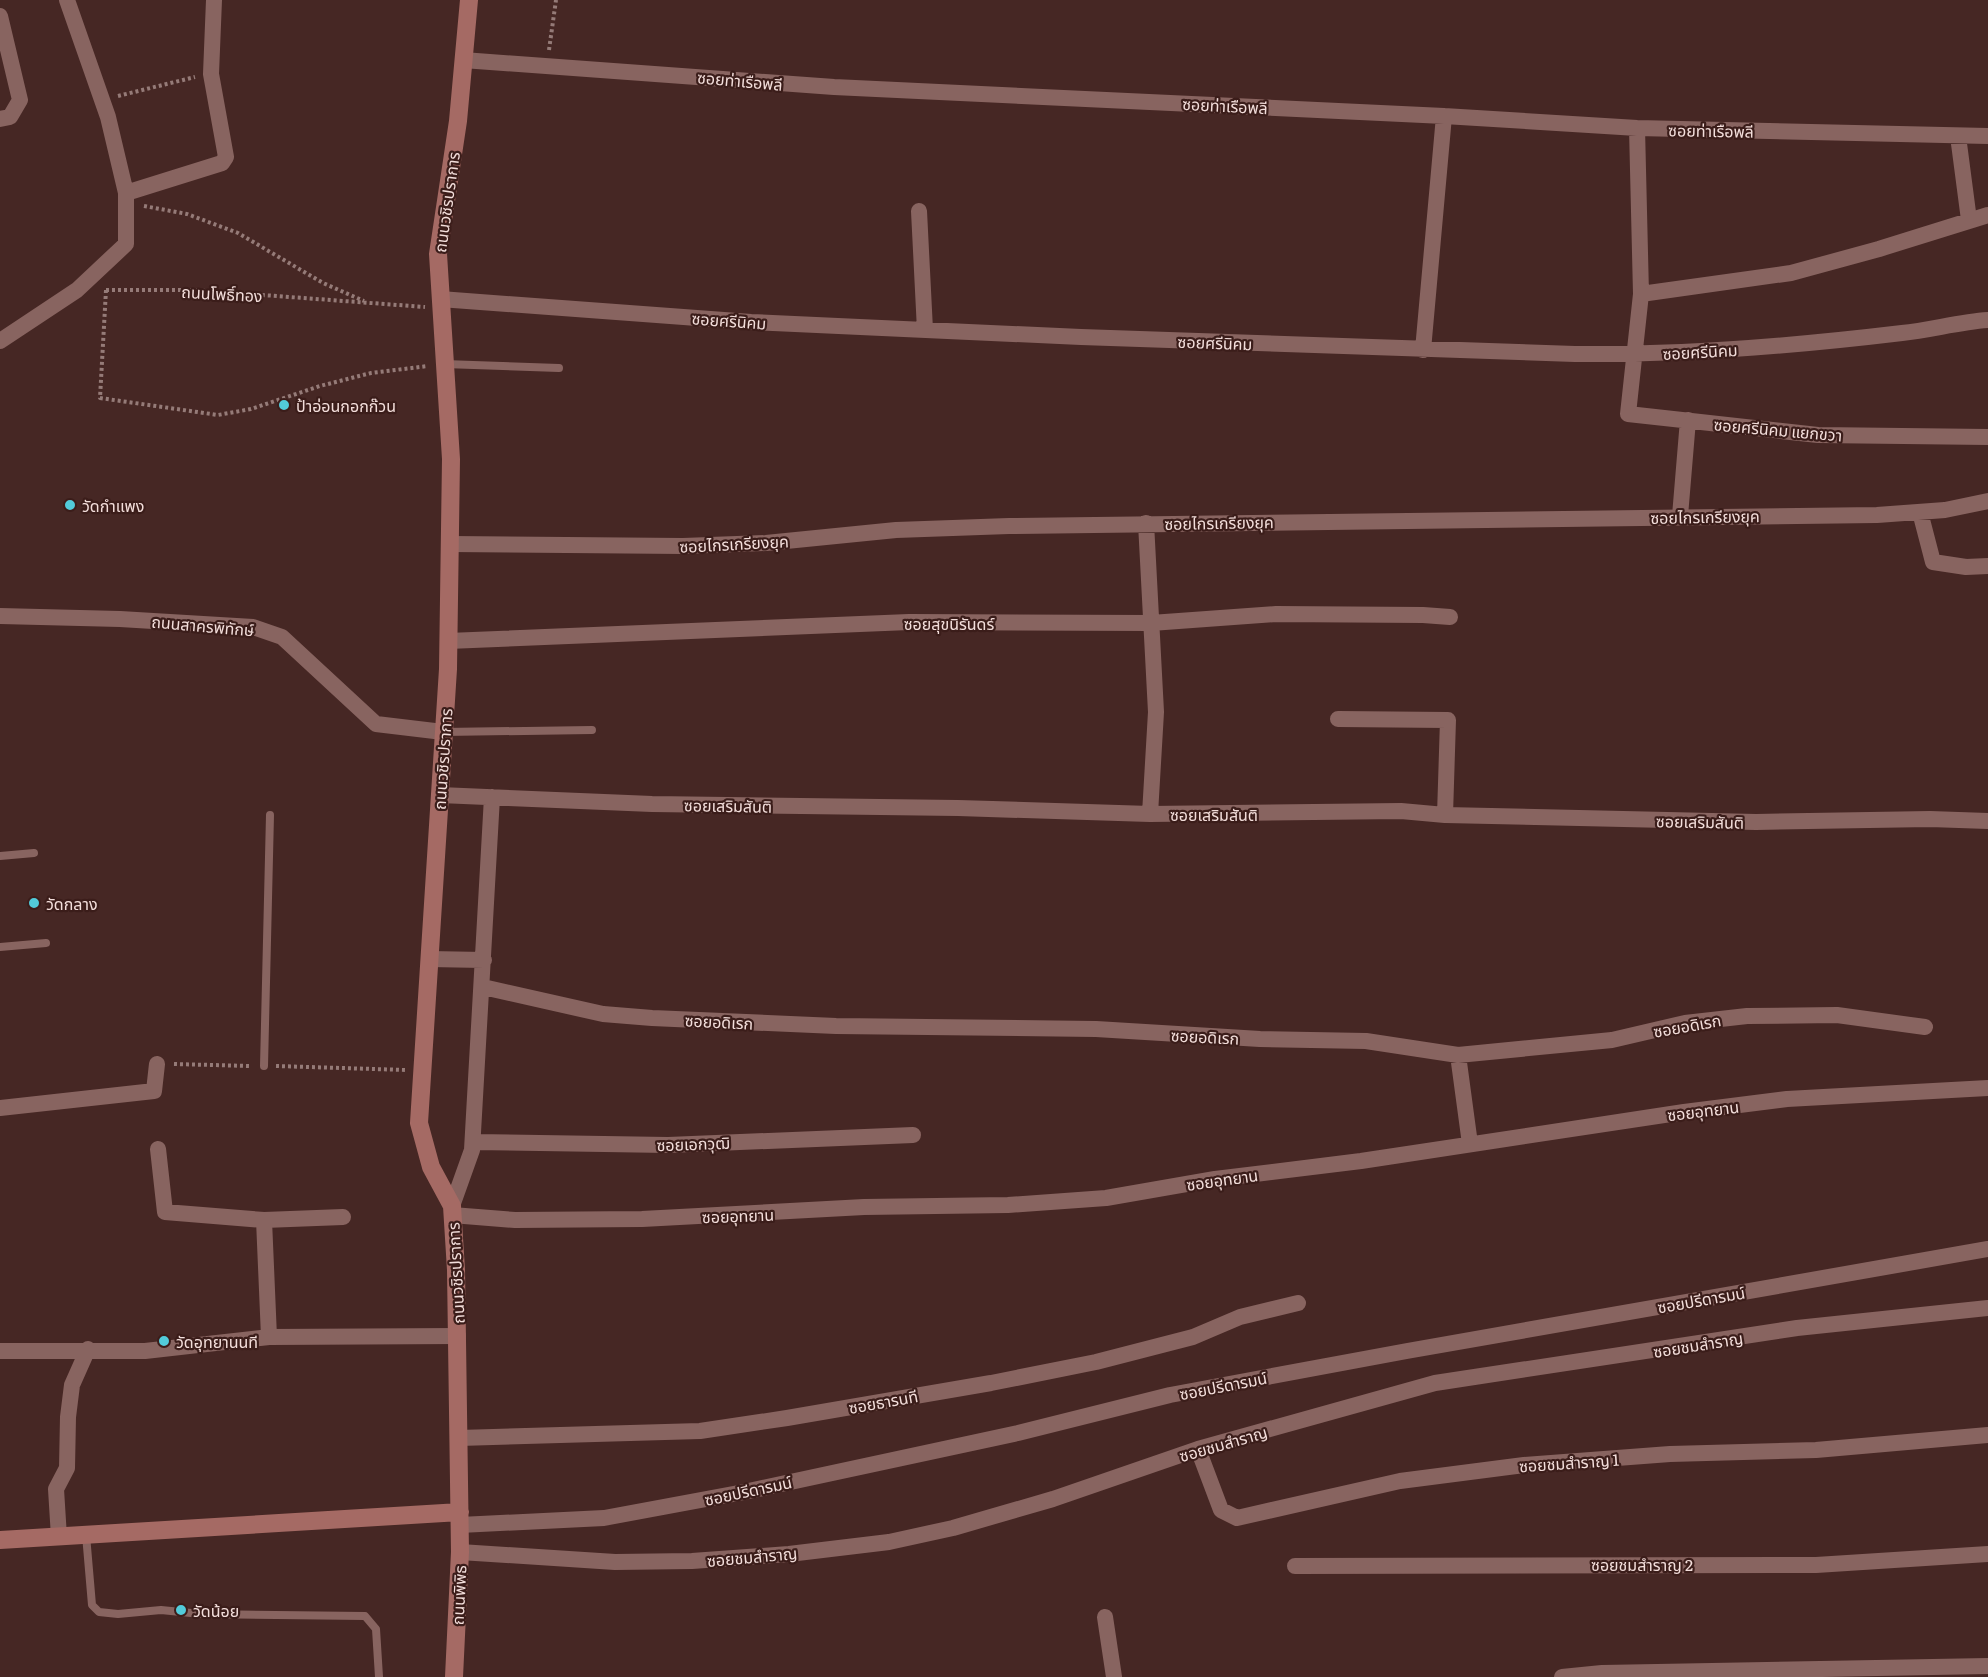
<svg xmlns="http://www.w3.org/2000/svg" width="1988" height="1677" viewBox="0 0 1988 1677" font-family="Literata,'Noto Sans Thai',serif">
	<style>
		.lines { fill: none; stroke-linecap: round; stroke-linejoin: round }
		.path { stroke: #957b78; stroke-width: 4; stroke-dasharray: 3 3; stroke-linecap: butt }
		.lane { stroke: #886460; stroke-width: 8 }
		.street { stroke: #886460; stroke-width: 16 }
		.secondary { stroke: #a56a64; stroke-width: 18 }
		.poi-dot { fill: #52cbda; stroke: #3b1d1a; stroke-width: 2 }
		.labels { text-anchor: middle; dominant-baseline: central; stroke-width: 4.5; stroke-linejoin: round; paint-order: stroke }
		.street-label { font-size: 16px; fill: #f3dedb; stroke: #3b1d1a }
		.poi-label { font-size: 16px; fill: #f3dedb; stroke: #3b1d1a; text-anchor: start }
	</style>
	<rect width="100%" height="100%" fill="#462724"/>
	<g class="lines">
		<path class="path" d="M549,50L556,0
			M118,96L195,77
			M144,206L187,214L238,233L323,283L364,301
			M106,290L100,398L218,415L251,409L320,386L371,373L428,366
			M106,290H195L425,307
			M174,1064L250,1066
			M276,1066L406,1070"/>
		<path class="lane" d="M444,364L559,368
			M443,732L592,730
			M0,856L34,853
			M0,947L46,943
			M264,1066L270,815
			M86,1535L92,1605L99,1612L118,1614L161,1610L201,1614L365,1616L376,1629L379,1677"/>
		<path class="street" d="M0,16L20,100L10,117L0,119
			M463,60L834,87L1444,116L1637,128L1988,136
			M1637,128L1641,294L1628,414L1818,435L1988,437
			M1958,136L1969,220
			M126,193L222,163L226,157L211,74L214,0
			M919,211L925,330
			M1641,294L1791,273L1879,249L1988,215
			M440,299L751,322L1081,337L1575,354C1684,355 1794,346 1902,333C1931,330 1959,322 1988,320
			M0,341L77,290L126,244V193L108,117L67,0
			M1423,350L1444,116
			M1920,512L1933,562L1966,567L1988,566
			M1680,516L1688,420
			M1146,523L1156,712L1150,814
			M450,544L683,546L766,543L896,530L1009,526L1877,515L1945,510L1988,501
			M0,616L120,619L253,627L282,637L376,724L443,732
			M448,641L909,622L1151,623L1276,614L1423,615L1450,617
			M1338,719L1448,720L1445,815
			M440,795L652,804L958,808L1150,814L1401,811L1445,815L1756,822L1930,819L1988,821
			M429,959L484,960
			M483,987L603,1014L652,1018L836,1026L1096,1029L1260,1039L1366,1041L1458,1055L1612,1040L1685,1023L1747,1016L1837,1015L1925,1027
			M1458,1055L1470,1144
			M0,1108L154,1091L157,1064
			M473,1142L668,1145L913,1135
			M158,1149L165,1212L264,1220L343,1217
			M452,1206L472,1150L492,797
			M452,1215L515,1220L642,1219L864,1207L1008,1205L1106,1198L1215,1179L1361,1161L1684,1112L1787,1099L1988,1088
			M264,1220L269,1337
			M0,1351H145L269,1337L458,1336
			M459,1438L700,1431L787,1418L991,1383L1096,1362L1193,1337L1240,1317L1298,1303
			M1198,1449L1221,1510L1237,1518L1400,1481L1524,1465L1670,1454L1816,1450L1988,1435
			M460,1525L604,1518L744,1492L1018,1433L1170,1395L1407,1351L1988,1249
			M59,1537L56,1489L67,1468L68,1417L72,1385L88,1349
			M460,1552L615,1562L692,1561L789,1554L889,1542L953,1528L1053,1499L1198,1449L1435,1383L1797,1328L1988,1308
			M1295,1566L1816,1565L1988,1554
			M1105,1617L1114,1677
			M1562,1677L1602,1673L1988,1666"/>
		<path class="secondary" d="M0,1540L460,1512
			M454,1677L460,1552L456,1270L452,1206L431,1167L419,1123L448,669L451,459L438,254L458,121L469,0"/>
	</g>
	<g class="poi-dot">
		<circle cx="284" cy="405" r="6"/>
		<circle cx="70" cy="505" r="6"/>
		<circle cx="34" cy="903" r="6"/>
		<circle cx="164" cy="1341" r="6"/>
		<circle cx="181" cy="1610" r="6"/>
	</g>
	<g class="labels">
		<g class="street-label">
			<text transform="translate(740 80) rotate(5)">ซอยท่าเรือพลี</text>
			<text transform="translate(1225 105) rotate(3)">ซอยท่าเรือพลี</text>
			<text transform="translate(1711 130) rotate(1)">ซอยท่าเรือพลี</text>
			<text transform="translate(446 202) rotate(-82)">ถนนวชิรปราการ</text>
			<text transform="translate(222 293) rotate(3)">ถนนโพธิ์ทอง</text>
			<text transform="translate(729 320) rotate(4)">ซอยศรีนิคม</text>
			<text transform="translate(1215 342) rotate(2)">ซอยศรีนิคม</text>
			<text transform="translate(1700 351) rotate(-3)">ซอยศรีนิคม</text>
			<text transform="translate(1778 429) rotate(5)">ซอยศรีนิคม แยกขวา</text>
			<text transform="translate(1705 516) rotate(-1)">ซอยไกรเกรียงยุค</text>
			<text transform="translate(1219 522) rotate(-1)">ซอยไกรเกรียงยุค</text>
			<text transform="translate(734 543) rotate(-3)">ซอยไกรเกรียงยุค</text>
			<text x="949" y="623">ซอยสุขนิรันดร์</text>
			<text transform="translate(203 625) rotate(5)">ถนนสาครพิทักษ์</text>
			<text transform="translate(442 759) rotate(-86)">ถนนวชิรปราการ</text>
			<text transform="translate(728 805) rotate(1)">ซอยเสริมสันติ</text>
			<text x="1214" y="814">ซอยเสริมสันติ</text>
			<text transform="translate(1700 821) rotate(1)">ซอยเสริมสันติ</text>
			<text transform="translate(719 1021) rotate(3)">ซอยอดิเรก</text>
			<text transform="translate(1687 1025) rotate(-10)">ซอยอดิเรก</text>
			<text transform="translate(1205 1036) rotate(3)">ซอยอดิเรก</text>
			<text transform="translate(1703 1110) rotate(-7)">ซอยอุทยาน</text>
			<text transform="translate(693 1143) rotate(-2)">ซอยเอกวุฒิ</text>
			<text transform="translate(1222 1179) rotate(-8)">ซอยอุทยาน</text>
			<text transform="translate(738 1215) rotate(-2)">ซอยอุทยาน</text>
			<text transform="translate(455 1273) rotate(-93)">ถนนวชิรปราการ</text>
			<text transform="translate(1701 1299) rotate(-10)">ซอยปรีดารมน์</text>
			<text transform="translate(1698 1344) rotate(-9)">ซอยชมสำราญ</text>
			<text transform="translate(1223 1385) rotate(-11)">ซอยปรีดารมน์</text>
			<text transform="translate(883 1401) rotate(-10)">ซอยธารนที</text>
			<text transform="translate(1223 1443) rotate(-16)">ซอยชมสำราญ</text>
			<text transform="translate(1569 1462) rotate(-4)">ซอยชมสำราญ 1</text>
			<text transform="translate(748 1490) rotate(-12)">ซอยปรีดารมน์</text>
			<text transform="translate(752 1556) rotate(-5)">ซอยชมสำราญ</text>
			<text x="1642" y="1564">ซอยชมสำราญ 2</text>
			<text transform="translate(458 1595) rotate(-87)">ถนนพิพิธ</text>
		</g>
		<g class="poi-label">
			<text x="296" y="405">ป้าอ่อนกอกก๊วน</text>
			<text x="82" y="505">วัดกำแพง</text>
			<text x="46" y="903">วัดกลาง</text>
			<text x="176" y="1341">วัดอุทยานนที</text>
			<text x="193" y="1610">วัดน้อย</text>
		</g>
	</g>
</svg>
